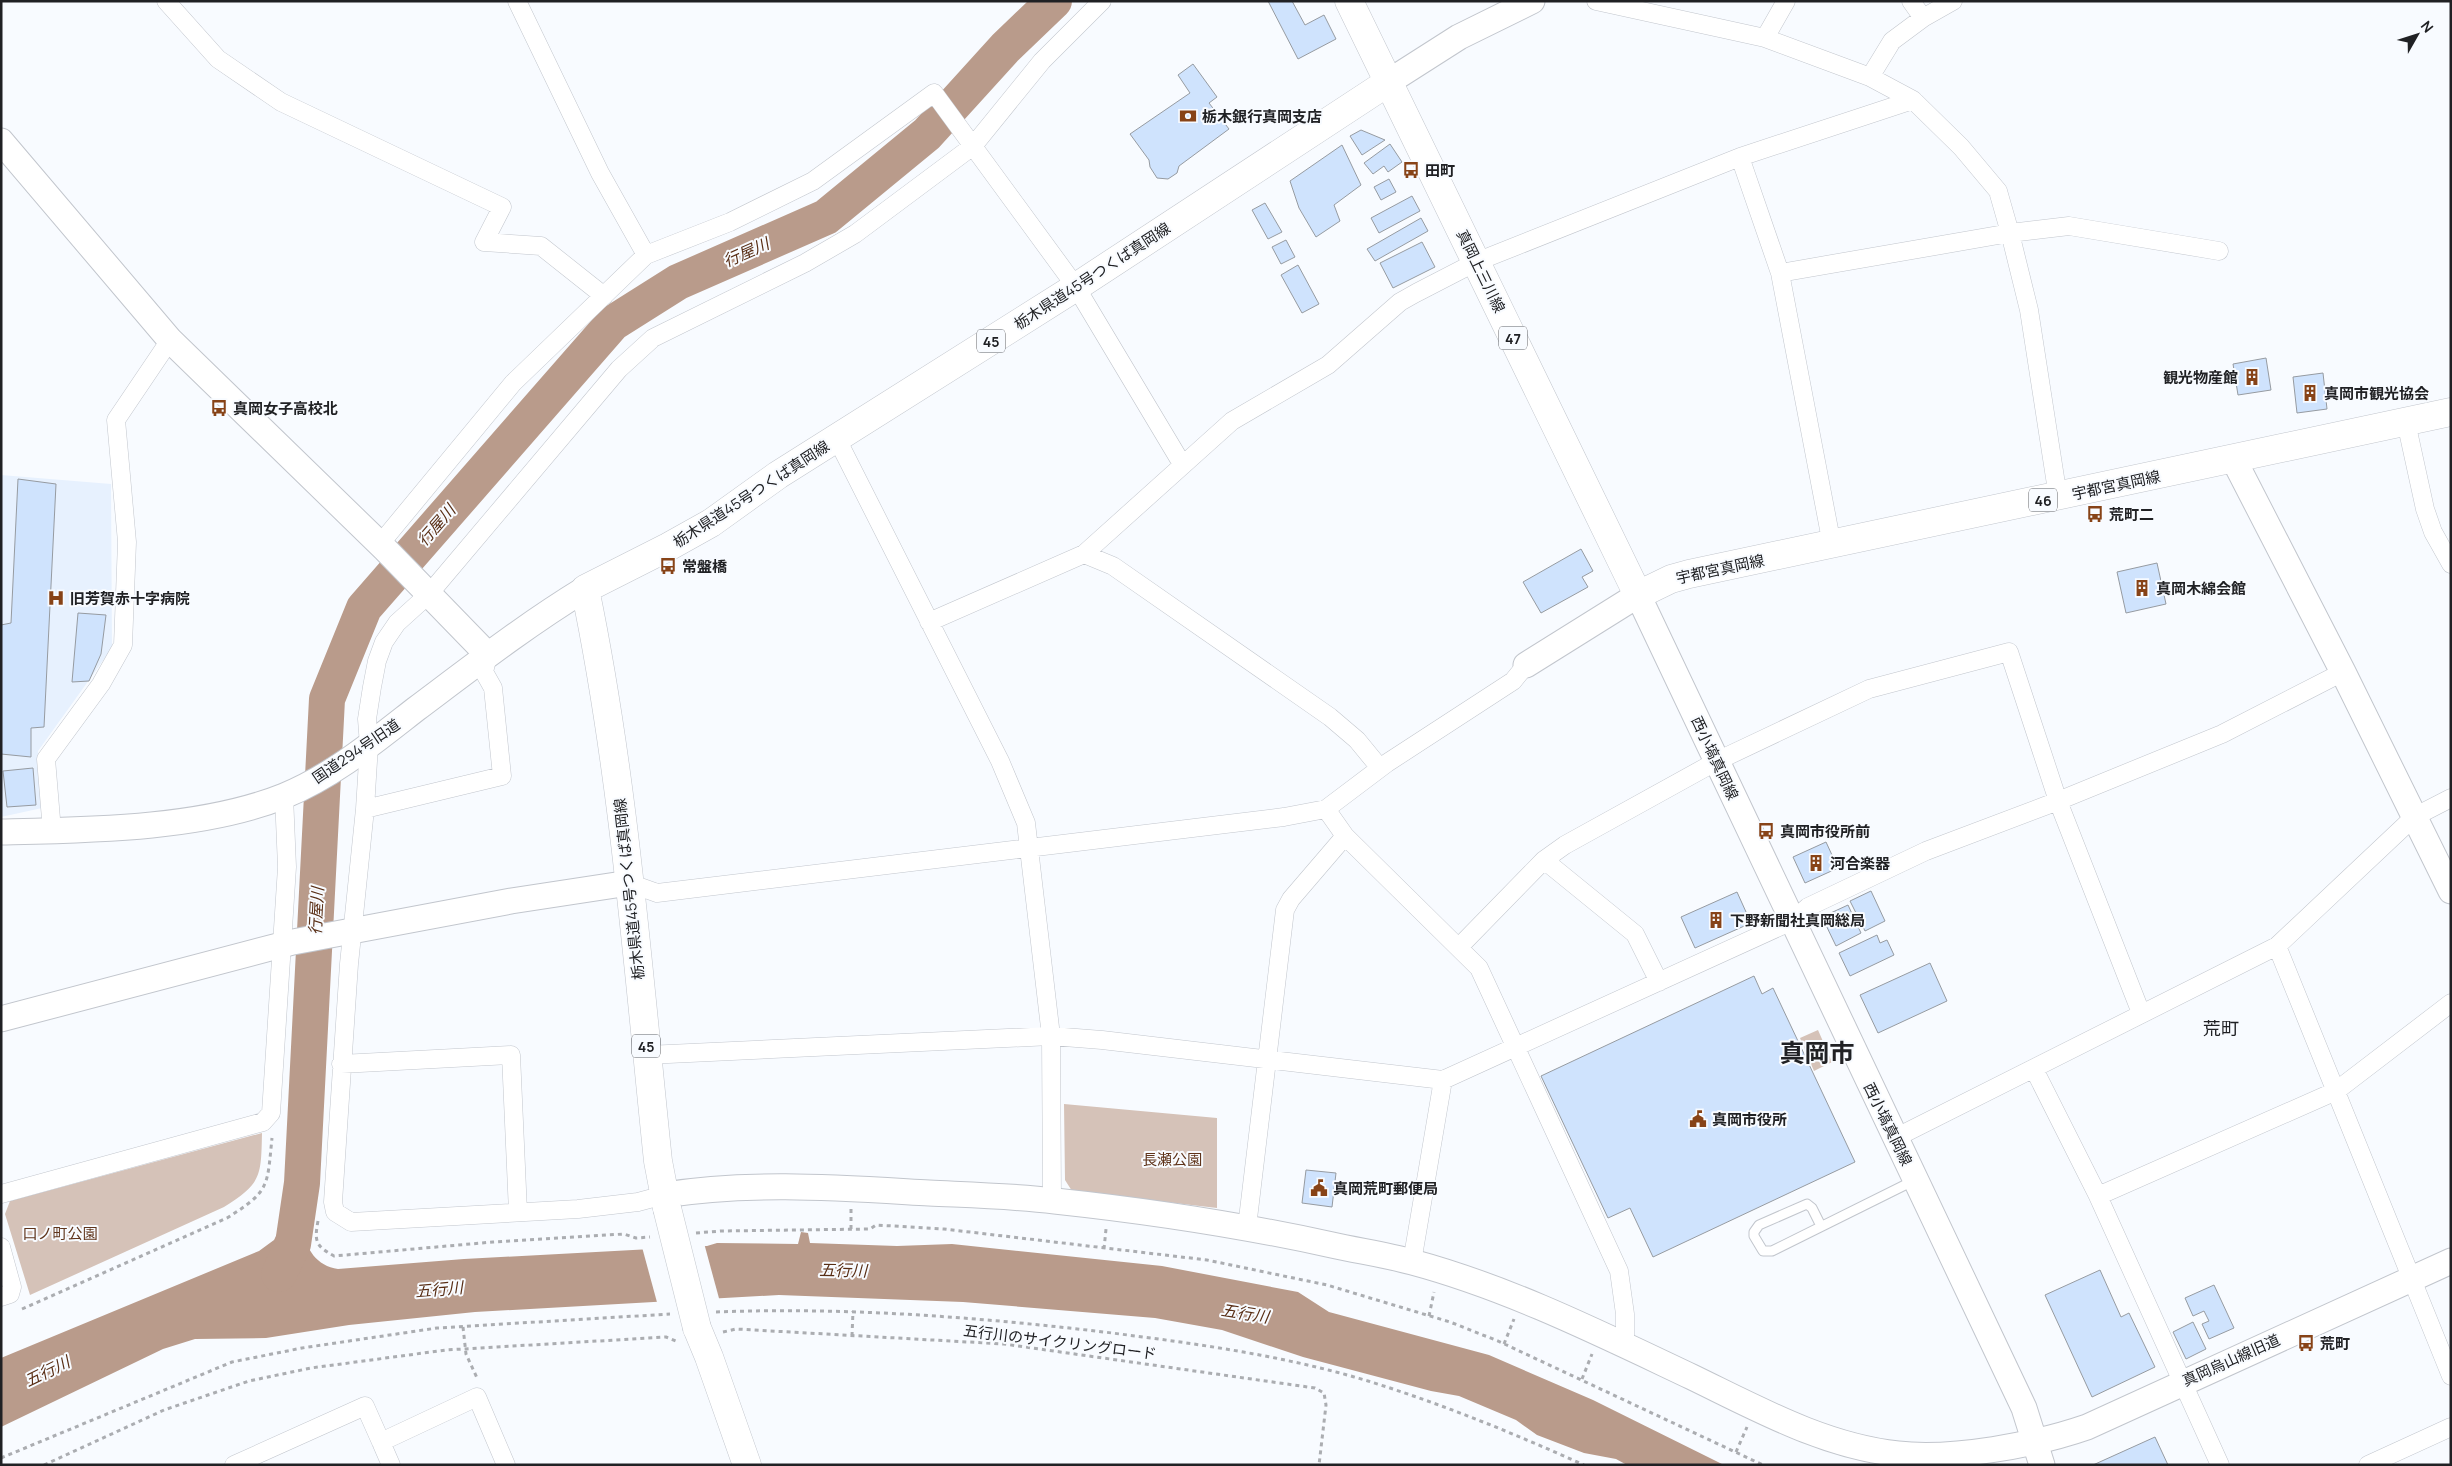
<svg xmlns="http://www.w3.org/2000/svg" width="2452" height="1466" viewBox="0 0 2452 1466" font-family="Manrope,'Noto Sans JP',sans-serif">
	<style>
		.built { fill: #e7f1fe }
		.green { fill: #d5c2b8 }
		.water { fill: #b99b8b }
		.pier { fill: #f8fbff }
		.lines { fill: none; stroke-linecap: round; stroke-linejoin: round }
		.river { stroke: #b99b8b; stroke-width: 36 }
		.building { fill: #cfe3fd; stroke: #969ba1 }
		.lane-casing { stroke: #c2c6cd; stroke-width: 11 }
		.street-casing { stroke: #c2c6cd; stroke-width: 19 }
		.secondary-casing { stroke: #c2c6cd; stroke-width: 27 }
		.primary-casing { stroke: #c2c6cd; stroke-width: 29 }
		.path { stroke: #abadb1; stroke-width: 3; stroke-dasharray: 4 4; stroke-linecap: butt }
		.lane { stroke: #fff; stroke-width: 9 }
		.street { stroke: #fff; stroke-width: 18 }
		.secondary { stroke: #fff; stroke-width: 25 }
		.primary { stroke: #fff; stroke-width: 28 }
		.primary-bridge-casing { stroke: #c2c6cd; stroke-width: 29; stroke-linecap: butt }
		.primary-bridge { stroke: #fff; stroke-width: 28 }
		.labels { text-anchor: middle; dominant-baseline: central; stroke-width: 4; stroke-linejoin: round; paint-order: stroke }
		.shield { fill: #f8fbff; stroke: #616266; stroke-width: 1 }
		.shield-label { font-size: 14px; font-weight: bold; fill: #202124 }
		.poi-label { font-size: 15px; font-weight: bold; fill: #202124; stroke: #f8fbff; text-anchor: start }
		.street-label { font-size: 15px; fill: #202124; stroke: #f8fbff }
		.park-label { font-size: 15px; fill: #5f341b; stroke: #f8fbff }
		.water-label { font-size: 16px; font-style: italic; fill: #582d14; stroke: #f8fbff }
		.quarter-label { font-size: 18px; fill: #202124; stroke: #f8fbff }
		.town-label { font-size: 25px; font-weight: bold; fill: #202124; stroke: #f8fbff }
	</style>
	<rect width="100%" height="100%" fill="#f8fbff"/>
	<path class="built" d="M1,475L111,484L112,648L38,751L42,808L1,817Z"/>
	<path class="green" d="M1818,1030L1832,1062L1814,1071L1800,1038Z
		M1064,1104L1217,1118V1208L1072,1191L1065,1180Z
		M262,1133C261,1176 262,1183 224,1207L30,1295L5,1214L10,1201Z"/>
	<path class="water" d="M281,1226L304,1229C305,1249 317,1266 338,1269L464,1259L707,1246L717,1243L798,1244L801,1232L808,1233L810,1243L897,1246L952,1244L1162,1266L1298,1292L1329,1312L1489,1355L1593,1400L1724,1465H1627L1616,1459L1584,1453L1537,1435L1516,1420L1459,1396L1431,1391L1303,1357L1222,1330L1155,1318L963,1302L779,1295L475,1312L349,1325L266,1338L195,1339L163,1349L1,1427V1358L259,1251L274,1240Z"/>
	<path class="pier" d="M704,1243L720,1302L658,1306L642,1247Z"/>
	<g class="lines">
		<path class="river" d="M279,1274L293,1244L302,1183L327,699L364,608L613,323L678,282L826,217L927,134L1005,48L1054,1"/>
	</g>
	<path class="building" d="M1268,1H1292L1305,25L1324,15L1336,39L1298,59Z
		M1193,64L1217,97L1209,103L1229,129L1179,166L1177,173L1168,179L1157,178L1150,167L1149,160L1130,134L1190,93L1178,75Z
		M1361,130L1385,140L1362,155L1350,136Z
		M1390,144L1402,162L1388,172L1384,166L1373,174L1364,163Z
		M1342,145L1361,185L1334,205L1340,221L1316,237L1299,208L1290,181Z
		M1389,179L1396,192L1381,200L1374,187Z
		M1412,196L1420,211L1379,233L1371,218Z
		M1265,203L1282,232L1268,239L1252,210Z
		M1421,218L1428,231L1375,261L1367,249Z
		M1286,240L1295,257L1281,264L1272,247Z
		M1422,242L1435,267L1393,288L1380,263Z
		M1298,265L1319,304L1302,313L1281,275Z
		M2266,358L2271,390L2238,395L2233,364Z
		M2323,373L2327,409L2297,413L2293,377Z
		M18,479L56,484L44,727L31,728V757L1,754V625L11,623Z
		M1581,549L1593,571L1582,577L1588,587L1541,613L1523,582Z
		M2157,563L2166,604L2126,613L2117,572Z
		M78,613L106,615L101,654L89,681L72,682Z
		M33,768L36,805L7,807L3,771Z
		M1826,842L1838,868L1805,883L1793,857Z
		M1871,891L1885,921L1865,931L1850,901Z
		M1737,892L1751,923L1695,948L1681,917Z
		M1848,905L1861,933L1836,946L1822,917Z
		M1877,935L1880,943L1887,940L1894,955L1850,976L1839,953Z
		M1930,963L1947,1001L1878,1033L1860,995Z
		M1754,976L1762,994L1773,988L1855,1162L1653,1257L1630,1208L1608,1218L1541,1076Z
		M1306,1170L1336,1173L1332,1207L1302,1203Z
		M2100,1270L2121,1317L2129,1313L2155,1367L2092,1397L2045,1295Z
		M2214,1285L2234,1328L2209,1339L2202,1324L2209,1321L2204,1311L2193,1316L2185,1298Z
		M2193,1322L2206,1349L2186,1359L2173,1332Z
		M2155,1437L2168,1465H2093Z"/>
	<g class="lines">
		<g class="lane-casing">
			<path id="lane" d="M1821,1226L1812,1208L1807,1204L1759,1225L1754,1232V1236L1763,1251H1772L1915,1180"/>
		</g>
		<g class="street-casing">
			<path id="street" d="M166,1L218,59L281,102L502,207L484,242L541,246L604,296
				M517,1L600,173L646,255
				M1596,1L1765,38L1870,77L1913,100L1961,147L1998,191L2010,233L2029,310L2058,497
				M1911,1L1923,18
				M1765,38L1786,1
				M1870,77L1892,41L1923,18L1953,1
				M1740,157L1780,273L1832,545
				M1780,273L2010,233L2069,226L2219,251
				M2406,422L2425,509L2433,532L2451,564
				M837,439L1000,761L1026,823L1051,1036L1052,1200
				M380,544L513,383L646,255L730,222L813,181L934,93L1076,287L1182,464
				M1084,554L1113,566L1330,717L1357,740L1380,768
				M929,622L1084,554L1232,421L1328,365L1400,302L1416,293L1476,262L1740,157L1913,100
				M365,809L502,776L493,688L484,672L488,655
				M1326,809L1345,836L1479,968L1619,1271L1625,1314V1345
				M52,831L46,759L101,684L123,645L127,542L116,420L170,340
				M1544,860L1635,934L1659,982
				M629,883L657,893L1284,817L1326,809L1387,763L1513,681L1526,665
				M2277,946L2451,1376
				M1459,947L1544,860L1565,845L1717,761L1869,689L2009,652L2058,801L2141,1013
				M647,1055L1051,1036L1102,1040L1443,1080L1792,921L1808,907L1926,851L2058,801L2222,734L2343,672
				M341,1064L511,1055L518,1212
				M2034,1069L2098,1196L2220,1465
				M1895,1138L2277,946L2414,817L2451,798
				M1,1194L263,1122L271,1113L287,867L284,796
				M664,1195L638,1202L578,1209L351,1222L335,1212L333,1202L349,964L365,809L369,745L367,719L372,687L377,661L384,642L397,623L429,594L619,369L653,338L805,263L855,234L973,146L1042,61L1102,1
				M2098,1196L2336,1091L2451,1003
				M1247,1227L1285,910L1291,899L1345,836
				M1,1247L12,1287L10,1294L1,1297
				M1412,1262L1443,1080
				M381,1442L391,1465
				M234,1465L365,1406L381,1442L477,1397L506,1465
				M2368,1465L2451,1427"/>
		</g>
		<g class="secondary-casing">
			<path id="secondary" d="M1390,81L1459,37L1532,1
				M1,141L170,340L385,549L488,655
				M2234,460L2343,672L2451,891
				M1526,665L1638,595L2024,1408L2042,1465
				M1,832C90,830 202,829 284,796C333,776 375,741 416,709C472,667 526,625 585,589
				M1,1019L293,942L511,901L629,883
				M664,1195C752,1181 841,1188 929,1193C971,1195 1013,1196 1055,1201C1148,1211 1241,1225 1332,1245C1359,1251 1386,1255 1412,1262C1509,1288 1601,1334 1692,1377C1758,1409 1824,1446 1898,1454C1953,1460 2035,1445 2087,1427L2451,1261"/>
		</g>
		<g class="primary-casing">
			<path id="primary" d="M1349,1L1638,595L1671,579L1689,574L2451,412
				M667,1208L658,1161C638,970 624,777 585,589L668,547L711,523L778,475L1076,287L1390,81
				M697,1328L709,1357L747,1465"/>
		</g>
		<path class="path" d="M851,1209V1229
			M318,1221C314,1242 316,1246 334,1256L493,1242L624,1234L636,1238L650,1237
			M696,1233L721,1231L870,1229L876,1225L944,1229L1207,1260L1327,1285L1450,1322L1498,1341L1763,1465
			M1104,1249L1106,1229
			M22,1309L227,1218C270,1191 267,1187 272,1138
			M716,1312C846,1307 976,1317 1104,1332C1192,1343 1282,1355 1368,1381C1442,1404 1513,1433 1584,1465
			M1429,1316L1434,1292
			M463,1327L466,1354L478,1380
			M723,1332L736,1329L1004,1344L1315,1388L1324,1393L1326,1405L1319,1465
			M852,1336L853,1311
			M1504,1344L1514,1319
			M1582,1379L1592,1354
			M1736,1452L1747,1427
			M1,1458L232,1362L302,1348L437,1328L670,1314
			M44,1465L164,1410L249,1381L311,1368L446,1350L666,1337L676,1341"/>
		<use href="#lane" class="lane"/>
		<use href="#street" class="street"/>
		<use href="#secondary" class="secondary"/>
		<use href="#primary" class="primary"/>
		<g class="primary-bridge-casing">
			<path id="primary-bridge" d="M667,1208L697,1328"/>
		</g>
		<use href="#primary-bridge" class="primary-bridge"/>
	</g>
	<defs>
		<g id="bank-bare" transform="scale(1.35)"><path d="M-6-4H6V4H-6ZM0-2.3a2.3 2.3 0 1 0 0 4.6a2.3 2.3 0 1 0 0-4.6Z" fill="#874317" stroke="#f8fbff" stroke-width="2.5" paint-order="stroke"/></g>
		<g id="bus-bare" transform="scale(1.35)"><path d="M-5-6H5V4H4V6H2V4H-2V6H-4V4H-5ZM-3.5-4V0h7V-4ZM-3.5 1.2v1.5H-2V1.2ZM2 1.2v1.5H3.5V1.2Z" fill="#874317" stroke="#f8fbff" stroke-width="2.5" paint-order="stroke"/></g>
		<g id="building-bare" transform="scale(1.35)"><path d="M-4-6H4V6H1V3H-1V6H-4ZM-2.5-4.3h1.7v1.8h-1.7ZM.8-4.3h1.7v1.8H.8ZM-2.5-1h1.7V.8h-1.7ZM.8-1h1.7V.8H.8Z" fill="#874317" stroke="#f8fbff" stroke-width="2.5" paint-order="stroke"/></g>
		<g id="hospital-bare" transform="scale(1.35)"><path d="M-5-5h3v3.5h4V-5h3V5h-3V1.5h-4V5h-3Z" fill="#874317" stroke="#f8fbff" stroke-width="2.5" paint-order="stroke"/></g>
		<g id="civic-bare" transform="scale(1.35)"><path d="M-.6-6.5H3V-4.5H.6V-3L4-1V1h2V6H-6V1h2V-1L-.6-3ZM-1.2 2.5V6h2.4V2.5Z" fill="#874317" stroke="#f8fbff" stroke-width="2.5" paint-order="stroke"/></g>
	</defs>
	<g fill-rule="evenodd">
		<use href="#bank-bare" x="1188" y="116"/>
		<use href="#bus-bare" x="1411" y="170"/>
		<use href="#building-bare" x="2252" y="377"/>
		<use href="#building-bare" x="2310" y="393"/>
		<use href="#bus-bare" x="219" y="408"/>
		<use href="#bus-bare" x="2095" y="514"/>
		<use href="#bus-bare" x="668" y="566"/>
		<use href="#building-bare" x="2142" y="588"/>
		<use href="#hospital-bare" x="56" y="598"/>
		<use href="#bus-bare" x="1766" y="831"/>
		<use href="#building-bare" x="1816" y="863"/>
		<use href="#building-bare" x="1716" y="920"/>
		<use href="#civic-bare" x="1698" y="1119"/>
		<use href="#civic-bare" x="1319" y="1188"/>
		<use href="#bus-bare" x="2306" y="1343"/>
	</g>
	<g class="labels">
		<g class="shield">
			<rect x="1499" y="326.5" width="28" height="23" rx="4"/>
			<rect x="977" y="329.5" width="28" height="23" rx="4"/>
			<rect x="2029" y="488.5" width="28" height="23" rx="4"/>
			<rect x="632" y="1034.5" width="28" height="23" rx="4"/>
		</g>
		<g class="shield-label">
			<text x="1513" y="338">47</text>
			<text x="991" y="341">45</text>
			<text x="2043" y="500">46</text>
			<text x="646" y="1046">45</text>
		</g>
		<g class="poi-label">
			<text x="1202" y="116">栃木銀行真岡支店</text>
			<text x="1425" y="170">田町</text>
			<text x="2238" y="377" text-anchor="end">観光物産館</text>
			<text x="2324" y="393">真岡市観光協会</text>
			<text x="233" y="408">真岡女子高校北</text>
			<text x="2109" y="514">荒町二</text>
			<text x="682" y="566">常盤橋</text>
			<text x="2156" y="588">真岡木綿会館</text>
			<text x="70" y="598">旧芳賀赤十字病院</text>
			<text x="1780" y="831">真岡市役所前</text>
			<text x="1830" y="863">河合楽器</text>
			<text x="1730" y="920">下野新聞社真岡総局</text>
			<text x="1712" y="1119">真岡市役所</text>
			<text x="1333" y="1188">真岡荒町郵便局</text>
			<text x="2320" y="1343">荒町</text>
		</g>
		<g class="street-label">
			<text transform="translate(1481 271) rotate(64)">真岡上三川線</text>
			<text transform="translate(1092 276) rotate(-33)">栃木県道45号つくば真岡線</text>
			<text transform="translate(2116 485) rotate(-12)">宇都宮真岡線</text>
			<text transform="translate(751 494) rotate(-33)">栃木県道45号つくば真岡線</text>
			<text transform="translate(1720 569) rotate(-12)">宇都宮真岡線</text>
			<text transform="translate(356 751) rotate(-34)">国道294号旧道</text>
			<text transform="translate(1715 758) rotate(65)">西小塙真岡線</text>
			<text transform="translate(629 889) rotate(-96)">栃木県道45号つくば真岡線</text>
			<text transform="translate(1888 1124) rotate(64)">西小塙真岡線</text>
			<text transform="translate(1060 1342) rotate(7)">五行川のサイクリングロード</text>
			<text transform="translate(2231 1360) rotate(-24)">真岡烏山線旧道</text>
		</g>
		<g class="park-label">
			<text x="1172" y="1159">長瀬公園</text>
			<text x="60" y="1233">口ノ町公園</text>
		</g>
		<g class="water-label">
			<text transform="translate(746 252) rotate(-24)">行屋川</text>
			<text transform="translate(436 525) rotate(-49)">行屋川</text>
			<text transform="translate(316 911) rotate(-87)">行屋川</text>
			<text transform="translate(843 1270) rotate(1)">五行川</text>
			<text transform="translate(439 1289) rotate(-5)">五行川</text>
			<text transform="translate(1245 1313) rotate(9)">五行川</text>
			<text transform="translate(47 1371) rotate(-26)">五行川</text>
		</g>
		<g class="quarter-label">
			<text x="2221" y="1028">荒町</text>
		</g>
		<g class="town-label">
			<text x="1817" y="1052">真岡市</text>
		</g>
	</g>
	<rect width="2452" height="1466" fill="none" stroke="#202124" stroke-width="5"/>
	<g transform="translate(2417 35) rotate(51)" stroke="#f8fbff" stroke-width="4" paint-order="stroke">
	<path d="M0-4L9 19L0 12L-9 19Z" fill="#202124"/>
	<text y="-8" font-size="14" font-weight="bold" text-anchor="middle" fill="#202124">N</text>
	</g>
</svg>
